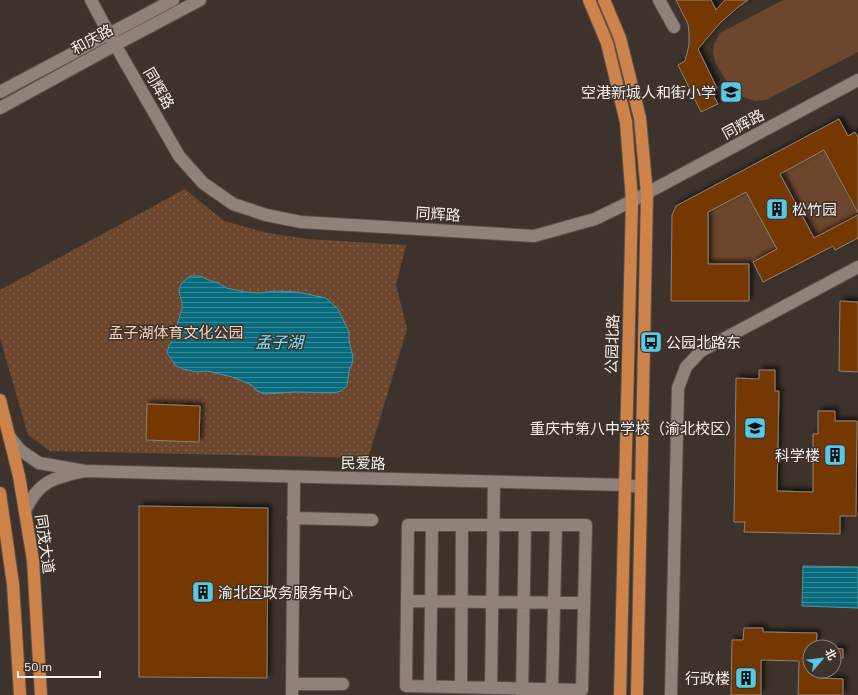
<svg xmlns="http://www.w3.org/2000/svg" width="858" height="695" viewBox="0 0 858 695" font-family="Mulish,'Noto Sans SC',sans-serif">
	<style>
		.grass { fill: url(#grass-dots) }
		.garden { fill: #6c462d }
		.water { fill: url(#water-rules); stroke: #4f939e }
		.building { fill: #743700; stroke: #8d817a; filter: url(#shadow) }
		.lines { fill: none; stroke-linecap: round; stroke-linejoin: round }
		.minor-casing { stroke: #5a514d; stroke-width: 14 }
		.major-casing { stroke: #5a514d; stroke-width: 14 }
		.minor { stroke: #8e827b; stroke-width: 12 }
		.major { stroke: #cd8349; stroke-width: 12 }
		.labels { text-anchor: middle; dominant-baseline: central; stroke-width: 3; stroke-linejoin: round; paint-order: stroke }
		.street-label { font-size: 15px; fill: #f6efeb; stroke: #3d332c }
		.poi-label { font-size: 15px; fill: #f6efeb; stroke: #3d332c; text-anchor: end }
		.park-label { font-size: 15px; fill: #f8d2ba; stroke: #3d332c }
		.water-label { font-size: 16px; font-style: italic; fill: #74e3fd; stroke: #3d332c }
	</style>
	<defs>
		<pattern id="grass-dots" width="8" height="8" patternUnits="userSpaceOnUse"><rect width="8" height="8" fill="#6c462d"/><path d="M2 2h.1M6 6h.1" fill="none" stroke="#82614c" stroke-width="1.8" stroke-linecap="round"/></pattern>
		<pattern id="water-rules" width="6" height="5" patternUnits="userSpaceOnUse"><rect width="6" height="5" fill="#086b7d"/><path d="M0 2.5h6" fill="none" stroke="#398896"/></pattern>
		<filter id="shadow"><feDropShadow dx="3.5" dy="-3.5" stdDeviation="2" flood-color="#0009"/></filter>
	</defs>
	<rect width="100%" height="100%" fill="#3d332c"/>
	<path class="grass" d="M185,189L224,221L268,233L307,239L406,245L396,285L407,329L368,458L50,451L28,435L0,338V290Z"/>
	<path class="garden" d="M783,0H858V52L766,100L755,101L743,97L732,90L715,62L713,52L714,44L720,33Z
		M824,150L858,215L814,238L780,174Z
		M746,192L779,252L770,254L749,264H694L708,260V212Z"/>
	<path class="water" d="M190,276H200L211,281L218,283L227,288L245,292L260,293L275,291L297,292L326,298L338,309L349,332V341L353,357L352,364L349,371L347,386L341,391L334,393L296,392L265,394L257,391L252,385L232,377L207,371L197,372L183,369L176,366L167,353L169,345L174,338L175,331L182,309V302L179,292L181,284Z
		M803,566L858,567V608L802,606Z"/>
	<path class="building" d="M676,0H711L716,10L725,0H748L737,8L720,23L698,49L717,88L711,91L718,104L701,112L678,65L685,61L689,45V34L688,24Z
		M839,119L848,136L855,132L858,137V213L824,150L780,174L814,238L858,215V238L835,250L833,246L763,282L753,262L777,249L746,192L708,212V264H749V301H671L672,215L676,206Z
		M840,301L858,302V372L839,371Z
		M759,370H775V391H779L777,491L813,492V434H818V411H835V421H857L856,516H840V534L744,532L745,522H734L736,378L759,379Z
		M147,404L200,406L199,442L146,440Z
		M139,506L268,508L267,678L139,677Z
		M744,628H763V632L817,633L816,647H810V673H820V678L843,679V695H798L799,661L761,660V695H731L732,640H743Z
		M834,648L843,649V658H834Z"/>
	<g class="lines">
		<g class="minor-casing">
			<path id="minor" d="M91,0L109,34L179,156L203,183L233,204L266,215L301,222L534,236L595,219L632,201L858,80
				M659,0L674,27
				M0,92L173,0
				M0,108L115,45L200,0
				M9,436L20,450L39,463L85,471C54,478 39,480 25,511
				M85,471L625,485L640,487
				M293,518L372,520
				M408,525H586L582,690L406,686Z
				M407,601L584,603
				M292,684H343
				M430,686L432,525
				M461,687L462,525
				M491,687L494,482
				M552,689L556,525
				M292,695L294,477
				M522,695L525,525
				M671,695L678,388L686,367L701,351L858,267"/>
		</g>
		<g class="major-casing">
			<path id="major" d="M589,0L607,43L626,122L632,201L620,695
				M604,0L620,38L640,118L647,194L637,695
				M0,400L19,476L33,560L41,695
				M0,493L13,584L20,695"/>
		</g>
		<use href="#minor" class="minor"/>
		<use href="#major" class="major"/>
	</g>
	<defs>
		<g id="school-square" transform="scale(1.15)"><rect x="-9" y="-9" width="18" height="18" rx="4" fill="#57c9e2" stroke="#3d332c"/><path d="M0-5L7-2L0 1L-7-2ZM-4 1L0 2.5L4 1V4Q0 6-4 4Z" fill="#111"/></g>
		<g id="building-square" transform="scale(1.15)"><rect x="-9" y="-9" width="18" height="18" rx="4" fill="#57c9e2" stroke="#3d332c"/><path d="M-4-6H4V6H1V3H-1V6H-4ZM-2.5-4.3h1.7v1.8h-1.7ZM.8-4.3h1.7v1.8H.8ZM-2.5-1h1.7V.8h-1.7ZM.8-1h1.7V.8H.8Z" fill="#111"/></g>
		<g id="bus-square" transform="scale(1.15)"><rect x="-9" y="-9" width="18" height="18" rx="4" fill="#57c9e2" stroke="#3d332c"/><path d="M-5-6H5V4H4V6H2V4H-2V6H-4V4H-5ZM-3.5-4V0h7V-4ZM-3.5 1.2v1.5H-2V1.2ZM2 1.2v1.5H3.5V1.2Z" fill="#111"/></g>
	</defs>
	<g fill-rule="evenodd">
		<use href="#school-square" x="731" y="92"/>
		<use href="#building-square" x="777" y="209"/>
		<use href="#bus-square" x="651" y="342"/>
		<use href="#school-square" x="755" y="428"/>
		<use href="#building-square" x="835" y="455"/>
		<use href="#building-square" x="203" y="592"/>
		<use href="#building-square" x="746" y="678"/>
	</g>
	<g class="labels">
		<g class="street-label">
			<text transform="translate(92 39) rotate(-29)">和庆路</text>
			<text transform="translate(159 88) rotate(60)">同辉路</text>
			<text transform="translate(743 124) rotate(-28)">同辉路</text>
			<text transform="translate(438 214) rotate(3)">同辉路</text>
			<text transform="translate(612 344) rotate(-88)">公园北路</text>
			<text transform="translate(363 463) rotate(1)">民爱路</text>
			<text transform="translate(45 544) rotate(82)">同茂大道</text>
		</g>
		<g class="poi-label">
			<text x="716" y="92">空港新城人和街小学</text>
			<text x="792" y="209" text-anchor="start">松竹园</text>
			<text x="666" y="342" text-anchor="start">公园北路东</text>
			<text x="740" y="428">重庆市第八中学校（渝北校区）</text>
			<text x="820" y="455">科学楼</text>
			<text x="218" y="592" text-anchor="start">渝北区政务服务中心</text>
			<text x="730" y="678">行政楼</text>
		</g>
		<g class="park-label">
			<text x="176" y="332">孟子湖体育文化公园</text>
		</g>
		<g class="water-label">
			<text x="279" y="342">孟子湖</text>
		</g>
	</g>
	<g transform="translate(822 659) rotate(62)"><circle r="19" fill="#3d332c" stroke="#877e78"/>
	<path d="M0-3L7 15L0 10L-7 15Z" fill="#57c9e2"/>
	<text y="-6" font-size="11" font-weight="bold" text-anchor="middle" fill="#f6efeb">北</text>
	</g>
	<path d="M18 671v6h82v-6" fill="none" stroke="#f6efeb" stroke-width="2"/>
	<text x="24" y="671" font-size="12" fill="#f6efeb" stroke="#3d332c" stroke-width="3" paint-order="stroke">50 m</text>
</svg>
